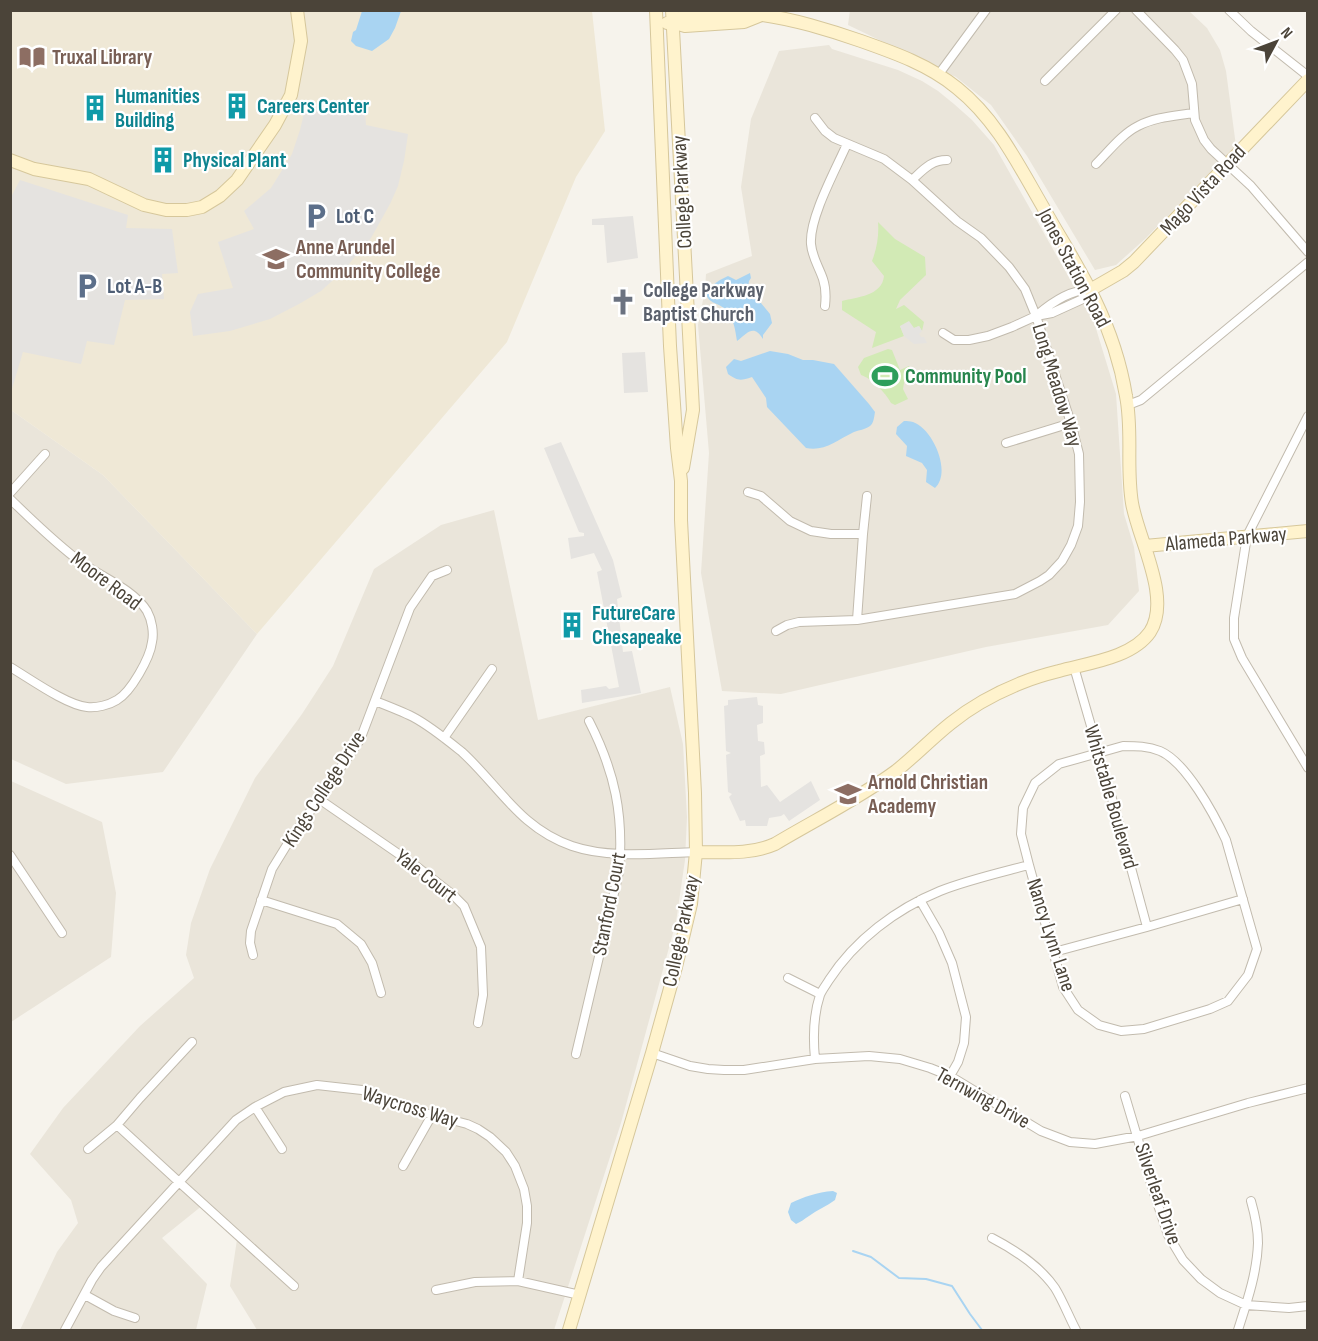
<svg xmlns="http://www.w3.org/2000/svg" width="1318" height="1341" viewBox="0 0 1318 1341" font-family="'Sofia Sans Condensed',sans-serif">
	<style>
		.residential { fill: #eae5da }
		.education { fill: #efe8d6 }
		.green { fill: #d2eab5 }
		.parking { fill: #e5e3e0 }
		.water { fill: #a9d4f2 }
		.lines { fill: none; stroke-linecap: round; stroke-linejoin: round }
		.stream { stroke: #a9d4f2; stroke-width: 2 }
		.street-casing { stroke: #c2bbae; stroke-width: 10 }
		.secondary-casing { stroke: #d6c79b; stroke-width: 14 }
		.street { stroke: #fff; stroke-width: 8 }
		.secondary { stroke: #fff3cd; stroke-width: 12 }
		.labels { text-anchor: middle; dominant-baseline: central; stroke-width: 4.5; stroke-linejoin: round; paint-order: stroke }
		.education-label { font-size: 21px; font-weight: bold; fill: #785e54; stroke: #fff; text-anchor: start }
		.culture-label { font-size: 21px; font-weight: bold; fill: #0d838f; stroke: #fff; text-anchor: start }
		.street-label { font-size: 21px; fill: #4b4439; stroke: #fff }
		.service-label { font-size: 21px; font-weight: bold; fill: #4e5e75; stroke: #fff; text-anchor: start }
		.worship-label { font-size: 21px; font-weight: bold; fill: #5b616d; stroke: #fff; text-anchor: start }
		.leisure-label { font-size: 21px; font-weight: bold; fill: #27864d; stroke: #fff; text-anchor: start }
	</style>
	<rect width="100%" height="100%" fill="#f6f3ec"/>
	<path class="residential" d="M850,10L1189,11L1207,28L1220,50L1226,71L1236,146L1146,238L1116,265L1095,270L1027,156L991,105L956,77L848,25Z
		M829,45L832,49L898,70L922,81L938,91L954,104L972,120L994,145L1054,251L1094,322L1116,394L1124,514L1134,547L1139,591L1108,625L986,647L781,694L722,691L701,573L709,453L698,325L705,290L706,274L752,256L741,187L751,119L779,51Z
		M11,410L103,475L257,634L163,772L66,784L11,759Z
		M494,510L538,720L670,687L683,744L687,817L685,860L676,922L621,1123L554,1330H257L230,1286L238,1233L203,1205L162,1238L207,1284L196,1330H20L57,1252L78,1223L71,1200L30,1154L63,1108L140,1026L194,978L186,955L191,923L210,869L255,778L302,714L333,666L374,569L441,525Z
		M11,781L102,822L116,893L111,957L11,1022Z"/>
	<path class="education" d="M11,11H592L605,131L576,177L507,342L257,634L103,475L11,410Z"/>
	<path class="green" d="M878,222L895,239L925,257L926,275L900,300L896,309L904,305L924,322L922,331L919,326L914,328L900,326L904,336L872,348L876,332L842,310V301C857,297 882,296 884,276L872,261C877,248 879,236 878,222Z
		M888,349L892,350L900,370L909,366L910,369L906,371L903,389L908,399L895,405L891,403C886,393 871,378 861,375L858,367L864,358Z"/>
	<path class="parking" d="M364,101L366,125L408,134L404,161L398,186L390,204L371,238L343,271L321,291L299,304L270,319L230,331L193,336L190,312L198,294L233,288L218,242L254,229L244,211L271,188L292,154L300,130L306,105Z
		M20,180L128,215L126,228L172,229L178,273L162,274L164,299L125,300L114,345L87,341L81,364L23,352L11,392L10,199Z
		M633,216L638,258L607,263L604,225H592V219Z
		M909,321L914,328L919,326L922,331L919,334L921,337H924L927,343L914,344L904,336L900,326Z
		M645,352L648,392L624,393L622,353Z
		M561,442L613,560L622,597L617,599L623,652L632,651L641,693L582,703L581,690L606,686L609,689L619,687L597,572L602,570L594,553L571,559L568,538L584,536V533L579,532L544,448Z
		M757,697L758,705L763,706V723L757,725L758,741L764,742L765,754L760,756L761,787L767,785L780,802L811,781L820,800L789,821L784,814L781,816L769,818L767,826H746L745,820L740,821L729,797L732,794L728,792L726,755L731,753L726,751L724,706L728,705V700Z"/>
	<path class="water" d="M362,11H401L395,28L389,39L372,51L356,46L351,41L353,32L356,30Z
		M750,273L751,278L749,281L748,287L770,314L772,323L763,335V339C754,324 748,332 737,341C735,329 734,318 725,309C716,301 708,305 705,290L720,280L728,276L736,280Z
		M770,351L788,354L803,360H813L834,364L869,404L875,412C874,417 874,423 870,426C865,430 857,430 852,433C837,440 824,452 806,448L767,407L766,398L752,377C740,381 738,381 728,374L726,367L734,359L741,361Z
		M904,421C907,421 910,421 913,422C933,429 952,472 935,488L926,482L927,470L922,463L906,456L907,446L896,434L897,427Z
		M833,1191L837,1193L835,1200C827,1206 817,1210 809,1216C804,1219 801,1222 796,1224L791,1220L788,1212L791,1203C804,1197 817,1192 833,1191Z"/>
	<g class="lines">
		<path class="stream" d="M853,1251L871,1257L899,1278L926,1279L952,1286L970,1314L982,1330"/>
		<g class="street-casing">
			<path id="street" d="M1136,10L1175,50L1183,60L1192,84L1195,120L1204,140L1211,149L1251,186L1308,252
				M1229,10L1251,31L1308,76
				M939,74L986,10
				M1045,81L1116,10
				M1096,164C1109,151 1122,134 1138,126C1155,117 1175,116 1193,113
				M912,180C923,170 931,160 947,160
				M825,306C826,297 826,288 823,279C819,267 812,257 811,244C809,218 836,169 847,144
				M1037,315C1051,303 1071,289 1090,290
				M943,333L954,340H969L988,336L1012,327L1036,316L1052,313L1085,298L1090,290
				M1128,405L1141,400L1308,262
				M1308,416L1247,536L1234,618V639L1242,658L1308,768
				M1006,443L1071,423
				M748,492L761,496L790,521L811,531L831,534H863
				M10,493L45,454
				M10,499C33,521 56,544 82,563C102,577 134,590 147,611C152,620 154,633 152,642C150,658 131,692 117,700C109,705 97,708 87,707C66,705 29,678 10,667
				M857,620L863,534L867,496
				M776,631L787,625L799,622L857,620L1015,594L1040,581L1049,575L1062,561L1071,545L1078,526L1080,502L1079,454L1071,423L1036,316L1025,289L1009,267L981,238L957,221L912,180L884,159L834,138L825,131L815,118
				M1074,667L1117,816L1147,927
				M375,701C388,706 401,711 413,717C430,726 447,740 462,752C500,787 520,828 572,846C610,859 657,853 696,852
				M444,738L492,669
				M1123,746C1136,746 1148,746 1160,751C1186,762 1214,814 1226,840L1257,949L1248,975L1228,1001L1210,1009L1144,1029L1121,1031L1099,1025L1078,1010L1063,987L1029,865L1021,834L1023,808L1035,783L1059,764Z
				M319,799L416,866L453,895L464,906L481,947L483,995L478,1023
				M10,855L62,933
				M261,900L337,924L361,944L372,963L381,993
				M920,900L939,933L952,963L966,1017L964,1043L958,1062L950,1076
				M1054,952L1147,927L1243,899
				M253,955L250,943L251,931L272,869L288,843L360,740L410,608L432,576L447,570
				M788,978L820,994
				M652,1053L690,1066L708,1069L724,1070H744L815,1059L869,1056L900,1059L930,1068L950,1076L1041,1131L1070,1142L1095,1144L1138,1136L1248,1103L1308,1088
				M576,1054L619,872C624,815 615,772 589,721
				M815,1059C813,1038 813,1016 820,995C822,990 826,985 829,980C855,940 896,909 940,891C968,880 999,873 1029,865
				M1125,1096L1153,1190L1168,1235L1183,1260L1201,1279L1220,1293L1246,1305L1289,1308L1308,1306
				M255,1107L282,1149
				M117,1125L179,1182L294,1286
				M88,1149L117,1125L140,1098L192,1042
				M403,1166L432,1115
				M992,1238C1015,1250 1039,1265 1055,1288C1063,1301 1069,1317 1076,1330
				M436,1290L475,1282L518,1281L580,1295
				M85,1295L114,1311L135,1318
				M65,1330L92,1280L101,1267L236,1120L255,1107L284,1092L317,1085L362,1090L402,1107L467,1124L478,1129L490,1137L506,1152L515,1166L524,1189L527,1206V1223L518,1281
				M1238,1330C1247,1302 1257,1273 1258,1243C1258,1228 1255,1215 1251,1201"/>
		</g>
		<g class="secondary-casing">
			<path id="secondary" d="M672,10L693,410L683,468
				M672,22C674,22 683,16 684,16C690,14 698,15 704,15C715,14 727,13 738,13C761,13 787,19 810,25C828,30 844,35 861,41C895,53 929,65 957,88C996,119 1018,164 1043,207C1060,238 1080,268 1095,300C1109,329 1121,365 1126,396C1133,431 1126,467 1132,503C1138,539 1172,598 1150,632C1132,658 1088,663 1059,671C1047,674 1033,678 1021,683C996,693 972,706 951,723C932,738 915,756 896,771C858,799 815,820 775,844C750,855 723,852 696,852
				M667,23L672,22L685,26L744,22L759,16
				M10,160L34,169L89,179L144,205L166,210H187L202,207L220,196L237,180L275,125L291,95L301,41L297,10
				M1090,290L1123,271L1134,262L1308,80
				M1145,546L1308,531
				M569,1330L652,1053L676,967L691,904L696,852L695,793L681,520V481L677,448L670,346L656,10"/>
		</g>
		<use href="#street" class="street"/>
		<use href="#secondary" class="secondary"/>
	</g>
	<defs>
		<g id="library-bare" transform="scale(2.07)"><path d="M-6-4Q-3-5.5-.7-3.5V5Q-3 3-6 4ZM6-4Q3-5.5 .7-3.5V5Q3 3 6 4Z" fill="#8d6e63" stroke="#fff" stroke-width="2.5" paint-order="stroke"/></g>
		<g id="building-bare" transform="scale(2.07)"><path d="M-4-6H4V6H1V3H-1V6H-4ZM-2.5-4.3h1.7v1.8h-1.7ZM.8-4.3h1.7v1.8H.8ZM-2.5-1h1.7V.8h-1.7ZM.8-1h1.7V.8H.8Z" fill="#0f9aa8" stroke="#fff" stroke-width="2.5" paint-order="stroke"/></g>
		<g id="parking-bare" transform="scale(2.07)"><path d="M-3.5-5.5H1a3.5 3.5 0 0 1 0 7H-1V5.5H-3.5ZM-1-3.4V-.6H.8a1.4 1.4 0 0 0 0-2.8Z" fill="#5c6f8a" stroke="#fff" stroke-width="2.5" paint-order="stroke"/></g>
		<g id="university-bare" transform="scale(2.07)"><path d="M0-5L7-2L0 1L-7-2ZM-4 1L0 2.5L4 1V4Q0 6-4 4Z" fill="#8d6e63" stroke="#fff" stroke-width="2.5" paint-order="stroke"/></g>
		<g id="church-bare" transform="scale(2.07)"><path d="M-1.2-6h2.4v3.5h3.3v2.4h-3.3V6h-2.4V-.1h-3.3v-2.4h3.3Z" fill="#6b7280" stroke="#fff" stroke-width="2.5" paint-order="stroke"/></g>
		<g id="stadium-bare" transform="scale(2.07)"><path d="M0-5a6.5 5 0 1 0 0 10a6.5 5 0 1 0 0-10ZM-3.5-1.8h7v3.6h-7Z" fill="#2e9e5b" stroke="#fff" stroke-width="2.5" paint-order="stroke"/></g>
		<g id="school-bare" transform="scale(2.07)"><path d="M0-5L7-2L0 1L-7-2ZM-4 1L0 2.5L4 1V4Q0 6-4 4Z" fill="#8d6e63" stroke="#fff" stroke-width="2.5" paint-order="stroke"/></g>
	</defs>
	<g fill-rule="evenodd">
		<use href="#library-bare" x="32" y="57"/>
		<use href="#building-bare" x="237" y="106"/>
		<use href="#building-bare" x="95" y="108"/>
		<use href="#building-bare" x="163" y="160"/>
		<use href="#parking-bare" x="316" y="216"/>
		<use href="#university-bare" x="276" y="259"/>
		<use href="#parking-bare" x="87" y="286"/>
		<use href="#church-bare" x="623" y="302"/>
		<use href="#stadium-bare" x="885" y="376"/>
		<use href="#building-bare" x="572" y="625"/>
		<use href="#school-bare" x="848" y="794"/>
	</g>
	<g class="labels">
		<g class="education-label">
			<text x="52" y="57">Truxal Library</text>
			<text x="296" y="247">Anne Arundel<tspan x="296" dy="24">Community College</tspan></text>
			<text x="868" y="782">Arnold Christian<tspan x="868" dy="24">Academy</tspan></text>
		</g>
		<g class="culture-label">
			<text x="115" y="96">Humanities<tspan x="115" dy="24">Building</tspan></text>
			<text x="257" y="106">Careers Center</text>
			<text x="183" y="160">Physical Plant</text>
			<text x="592" y="613">FutureCare<tspan x="592" dy="24">Chesapeake</tspan></text>
		</g>
		<g class="street-label">
			<text transform="translate(1203 190) rotate(-47)">Mago Vista Road</text>
			<text transform="translate(682 192) rotate(-93)">College Parkway</text>
			<text transform="translate(1074 268) rotate(62)">Jones Station Road</text>
			<text transform="translate(1057 385) rotate(73)">Long Meadow Way</text>
			<text transform="translate(1226 539) rotate(-5)">Alameda Parkway</text>
			<text transform="translate(106 581) rotate(37)">Moore Road</text>
			<text transform="translate(324 789) rotate(-57)">Kings College Drive</text>
			<text transform="translate(1111 797) rotate(74)">Whitstable Boulevard</text>
			<text transform="translate(426 876) rotate(38)">Yale Court</text>
			<text transform="translate(609 904) rotate(-79)">Stanford Court</text>
			<text transform="translate(681 931) rotate(-78)">College Parkway</text>
			<text transform="translate(1051 935) rotate(72)">Nancy Lynn Lane</text>
			<text transform="translate(983 1098) rotate(29)">Ternwing Drive</text>
			<text transform="translate(410 1107) rotate(17)">Waycross Way</text>
			<text transform="translate(1158 1194) rotate(71)">Silverleaf Drive</text>
		</g>
		<g class="service-label">
			<text x="336" y="216">Lot C</text>
			<text x="107" y="286">Lot A-B</text>
		</g>
		<g class="worship-label">
			<text x="643" y="290">College Parkway<tspan x="643" dy="24">Baptist Church</tspan></text>
		</g>
		<g class="leisure-label">
			<text x="905" y="376">Community Pool</text>
		</g>
	</g>
	<rect width="1318" height="1341" fill="none" stroke="#4b4439" stroke-width="24"/>
	<g transform="translate(1276 42) rotate(49)" stroke="#ffffff" stroke-width="4.5" paint-order="stroke">
	<path d="M0-4.5L10 22L0 15L-10 22Z" fill="#4b4439"/>
	<text y="-9" font-size="16" font-weight="bold" text-anchor="middle" fill="#4b4439">N</text>
	</g>
</svg>
